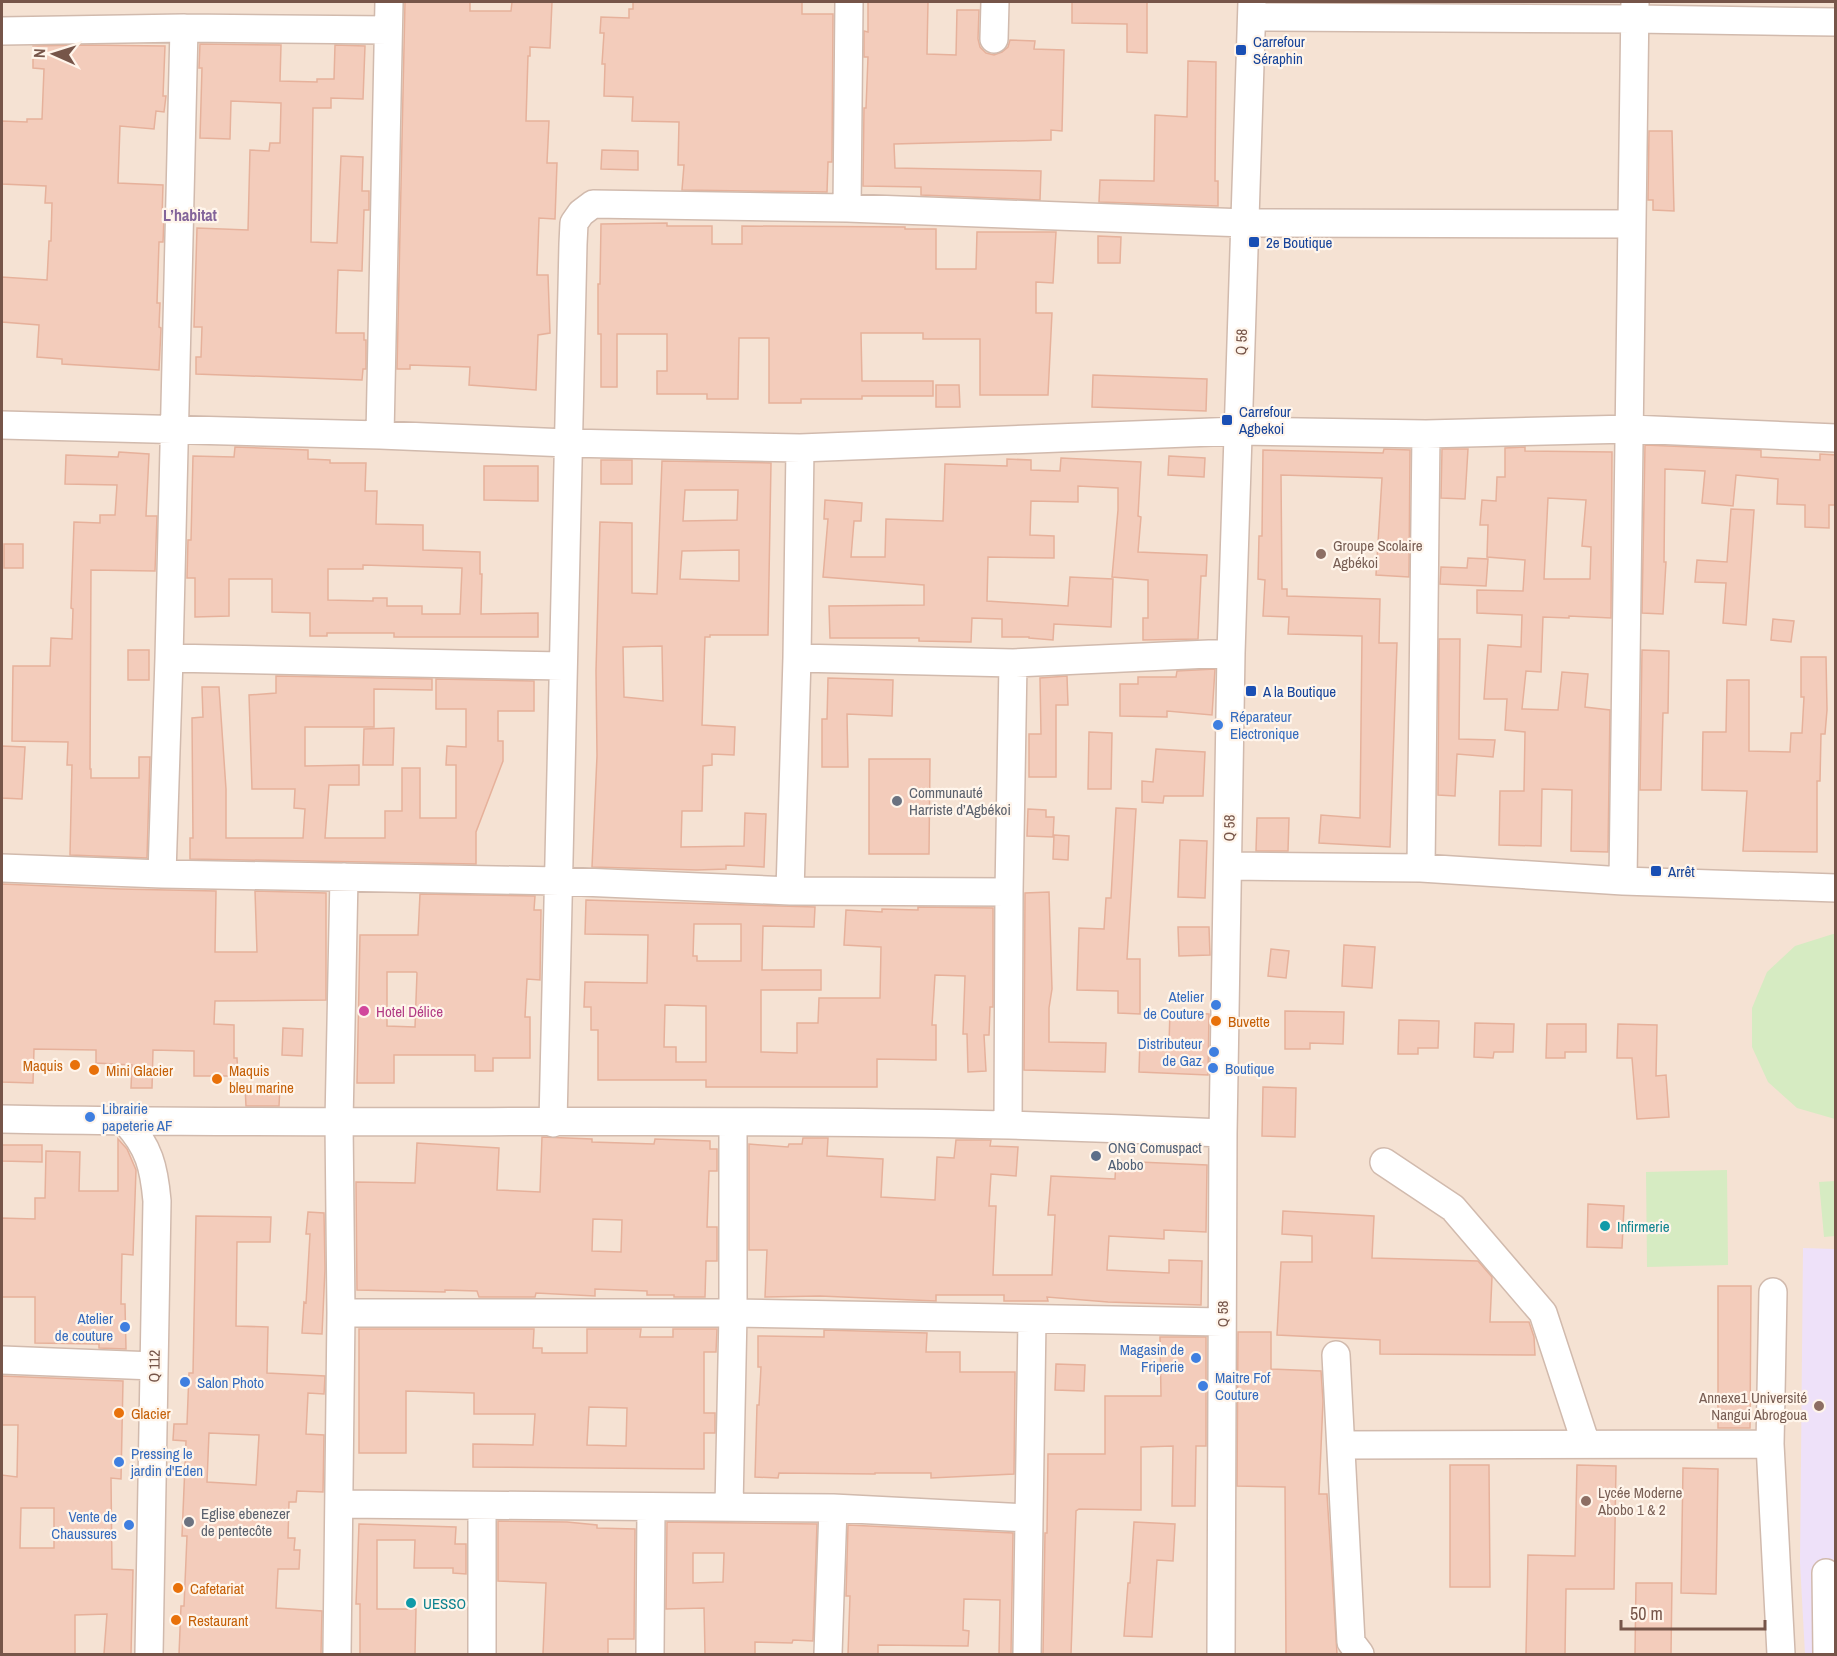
<svg xmlns="http://www.w3.org/2000/svg" width="1837" height="1656" viewBox="0 0 1837 1656" font-family="'Archivo Narrow',sans-serif">
	<style>
		.residential { fill: #f5e2d3 }
		.education { fill: #eee1f9 }
		.green { fill: #d6ebc2 }
		.building { fill: #f3ccbb; stroke: #e6b19b; stroke-width: 1.5; fill-rule: evenodd }
		.lines { fill: none; stroke-linecap: round; stroke-linejoin: round }
		.minor-casing { stroke: #d1baad; stroke-width: 30 }
		.minor { stroke: #fff; stroke-width: 27 }
		.transit-dot { fill: #1a4fb4; stroke: #fff5eb; stroke-width: 2 }
		.education-dot { fill: #8d6e63; stroke: #fff5eb; stroke-width: 2 }
		.shop-dot { fill: #3f7fe0; stroke: #fff5eb; stroke-width: 2 }
		.worship-dot { fill: #6b7280; stroke: #fff5eb; stroke-width: 2 }
		.hotel-dot { fill: #d1479c; stroke: #fff5eb; stroke-width: 2 }
		.food-dot { fill: #e8710a; stroke: #fff5eb; stroke-width: 2 }
		.service-dot { fill: #5c6f8a; stroke: #fff5eb; stroke-width: 2 }
		.culture-dot { fill: #0f9aa8; stroke: #fff5eb; stroke-width: 2 }
		.labels { text-anchor: middle; dominant-baseline: central; stroke-width: 4.5; stroke-linejoin: round; paint-order: stroke }
		.transit-label { font-size: 15px; fill: #164399; stroke: #fff5eb; text-anchor: start }
		.street-label { font-size: 15px; fill: #765549; stroke: #fff5eb }
		.education-label { font-size: 15px; fill: #785e54; stroke: #fff5eb; text-anchor: start }
		.shop-label { font-size: 15px; fill: #366cbe; stroke: #fff5eb; text-anchor: start }
		.worship-label { font-size: 15px; fill: #5b616d; stroke: #fff5eb; text-anchor: start }
		.hotel-label { font-size: 15px; fill: #b23c85; stroke: #fff5eb; text-anchor: start }
		.food-label { font-size: 15px; fill: #c56008; stroke: #fff5eb; text-anchor: start }
		.service-label { font-size: 15px; fill: #4e5e75; stroke: #fff5eb; text-anchor: start }
		.culture-label { font-size: 15px; fill: #0d838f; stroke: #fff5eb; text-anchor: start }
		.neighbourhood-label { font-size: 16px; font-weight: bold; fill: #83649a; stroke: #fff5eb }
	</style>
	<rect width="100%" height="100%" fill="#fdf1e4"/>
	<path class="residential" d="M2,2H1835V1654H2Z"/>
	<path class="education" d="M1803,1248L1835,1249V1654H1805L1800,1563Z"/>
	<path class="green" d="M1833,934H1836L1835,1119L1797,1108L1768,1082L1752,1047V1008L1767,972L1795,946Z
		M1727,1170L1728,1265L1647,1267L1646,1172Z
		M1835,1181V1236L1824,1237L1819,1182Z"/>
	<path class="building" d="M405,2H470V11H511L512,2H552L550,48L530,47V56H528L526,121H549L547,163H557L555,219L539,218L537,275H548L550,333L538,335L536,390L469,385L470,367L410,365V369H397Z
		M633,2H802V14H833L832,162H828L827,192L682,190L684,165H678L679,122L632,121L633,97L604,96L605,64H602L604,33H600L601,17L629,18V9H633Z
		M868,2H928L927,54L956,55L957,10H979L978,39L980,47L986,53L994,55L1002,52L1008,47L1010,40L1035,41L1034,49L1064,50L1062,131L1051,130V140L894,144L895,168L1041,171L1040,200L921,195V187L863,186L864,108H866L868,57H864V31L868,32Z
		M1072,2H1147V53L1127,52V24L1072,23Z
		M200,44L281,45L280,81L317,82V79H334L335,45L365,46L363,99L331,98V108H313L311,242L337,243L341,156L363,157L362,191H369V210H364L362,271L338,270L336,333H364V340H366V369H363L362,380L196,374V357H201L202,327H194L197,228L248,230L250,150L269,151L270,143H280L281,103L231,101L230,139L200,138L202,68H199Z
		M84,45L165,46L163,96H166L164,112L156,111L154,129L120,126L118,183L163,185L162,217H164L163,242H159L157,303H160L159,327L161,328L159,370L62,364V359L37,357L39,325L2,322V277L47,280L49,241H51L52,203H45L46,186L2,184V121L27,122V119H42L44,69L33,68V46Z
		M1188,61L1216,62L1215,181H1218V206L1099,202L1100,180L1154,181L1155,115L1187,117Z
		M1649,131H1672L1674,211L1653,210V200H1648Z
		M602,150L638,151V170L601,169Z
		M667,223V226H712V244H742V226L905,227V229H936V269H976L977,232H1056L1053,283L1036,282V313H1052L1048,395H980V339H923V333H861L862,381H933V396H862V399H801V403H769V338H739L738,399H707V394H657V371H667V334H617V387H601V334H598V284H600L601,224Z
		M1098,236L1121,237L1120,263H1098Z
		M1093,375L1207,379L1206,411L1092,407Z
		M936,385H959L960,407H936Z
		M1645,445L1761,450V457L1820,460V454L1836,455V505H1829V528L1805,527V505L1777,504L1778,479L1736,475L1733,506L1702,503L1705,471L1665,469L1664,562H1666L1663,614L1642,613Z
		M235,447L308,450V459L330,460V463H366L365,491H377L376,524L423,525V550L480,552V574H482L481,614L538,613V637H394V633H327V636H310V613L272,612V579H229V616L195,617V578H187L188,540H191L193,456L234,457ZM363,565L462,568L460,614H422V606H387V598H373V601L328,600V569H363Z
		M1525,447V451L1612,452L1611,618L1569,616V618L1543,617L1541,672L1526,671L1522,709L1558,710L1562,672L1588,674L1585,707L1610,710L1608,852L1571,851L1572,790L1542,789L1541,846L1499,845L1500,791H1524L1525,732L1505,730L1507,699H1484L1488,645L1521,647L1522,615L1477,613V590L1523,591L1525,560L1487,557L1488,525H1480L1482,500L1496,501L1497,477H1505V448ZM1548,498L1586,500L1582,546L1591,547L1590,579H1544Z
		M1384,449L1410,450L1409,577L1376,575L1382,478L1281,475L1282,589H1287V596L1380,599L1379,643H1397L1390,847L1319,843L1321,815L1360,818L1362,636L1288,634L1289,617L1263,616L1265,580L1258,579L1259,536H1262L1263,450L1383,453Z
		M1442,449H1468L1465,499L1441,498Z
		M119,452L149,454L146,516H157L155,571L91,570L90,769H91V778H139V757H150L147,858L70,855L72,765H67L68,742L12,741L13,666H50L51,638L72,639L73,609L71,608L74,522L100,523V515H115L117,485L65,484L66,455L118,457Z
		M1169,456L1205,458L1204,477L1168,475Z
		M1061,458L1141,462L1138,516L1141,517L1138,552L1207,555L1206,576H1201L1198,639L1143,640V618H1148V580L1112,577L1118,510V488L1078,486V502L1031,501L1030,535L1054,536V558L988,557L987,601L1068,606L1070,577L1113,579L1111,627L1054,624L1053,640L1029,638V637H1002V619L972,618L971,642L919,641V638H830L829,606L924,605V585L823,577L828,519H824L825,500L862,503L861,521H854L851,557H885L886,519L943,521L945,464L1007,466V459L1031,460V470L1060,471Z
		M601,460H632V484H601Z
		M662,461L771,463L768,635H710V637H705L702,725L735,727L734,755L712,754V765L703,766L702,811H682L681,847L744,846L745,813L766,814L764,867L726,865V869L697,870L592,867L597,756L596,671L600,522L632,523V593L657,594ZM685,490H738L737,520L683,521ZM739,550V581L680,579L682,551ZM662,646L663,701L624,697L623,647Z
		M484,466H538V501L484,500Z
		M1731,509L1754,510L1746,625L1723,623L1726,583L1695,582L1697,560L1727,562Z
		M4,544H23V568H4Z
		M1468,558L1488,559L1486,586L1440,584L1441,567L1467,568Z
		M1773,619L1794,621L1791,642L1771,640Z
		M1439,639H1460L1459,739L1495,740L1493,757L1457,754L1455,796L1438,795Z
		M128,650H149V680H128Z
		M1642,650L1669,651L1668,713H1663L1661,790H1640Z
		M1801,657H1826L1827,710L1825,734H1821L1820,781H1817V852L1743,851L1747,791L1702,790L1703,732H1726L1727,680H1749V751L1790,752L1791,733H1802L1804,697H1801Z
		M1215,669L1212,715L1167,711V717L1120,716V684H1138V677H1176L1177,671Z
		M276,676L432,679V690L374,689V727H305V766L359,765V785H329L325,838H385V811H402V768H420V818H456V765H446L447,746L466,747V709H436V679L534,681V711H498V741H503V761L476,832V864L190,859V838H193L192,718L203,717L202,687H219L226,789V838H303L305,809L294,808L295,789H252L249,695L276,693Z
		M1067,676L1068,705H1056V777H1029V734H1041L1040,678Z
		M828,678L893,680L892,716L847,714L848,767H822V719H827Z
		M394,728L393,765H363L364,729Z
		M1089,732L1112,733L1111,789H1088Z
		M2,746L25,747L22,799L2,798Z
		M1156,749L1205,752L1203,796H1164L1163,803L1142,802V781L1153,782Z
		M869,759H930L929,854H869Z
		M1116,808L1136,809L1127,959H1140V1014L1118,1013V991L1077,990L1079,928L1104,929L1106,898H1111Z
		M1028,809L1046,810V817H1054L1053,837L1027,836Z
		M1257,818H1289L1288,851H1256Z
		M1054,835L1069,836L1068,860L1053,859Z
		M1180,840L1207,841L1205,898L1178,897Z
		M2,884L120,889L216,891L215,952H257L255,891L326,893V1000L215,1001L214,1024L234,1025V1058H237L238,1076H194V1051L153,1050L152,1088H131L132,1065L96,1063V1050L34,1049L33,1083L2,1082Z
		M1049,892L1052,989L1049,1008V1042L1106,1043L1105,1072L1024,1070L1025,893Z
		M420,894L535,896L534,910H541L540,980L527,979L525,1017H530V1058H493V1071H475V1055H394V1083H357L360,935H418ZM387,972H416L417,973L415,1027L387,1026Z
		M586,900L815,907L814,927L763,926L762,970H821V990H761V1052L797,1053V1023H818L819,998H880L881,947L844,945L846,910L882,912V909L918,910V907L993,908V1007H990L989,1035H984L986,1071L968,1072L967,1034H963L965,976L935,975L932,1025H936V1060L877,1059V1087H706V1080H598V1030H591V1007H584L585,982L647,983L648,935L585,934ZM694,924H741V961H697V956H693ZM665,1005L706,1006V1062H676V1047H664Z
		M1178,927H1209L1210,955L1179,956Z
		M1344,945L1375,947L1372,988L1342,986Z
		M1271,949L1289,951L1286,978L1268,976Z
		M1285,1011L1344,1012L1343,1044L1310,1043V1049H1285Z
		M1170,1012L1209,1014L1208,1075L1139,1072L1140,1041L1169,1043Z
		M1399,1020L1439,1021L1438,1048H1418V1054H1398Z
		M1475,1023L1514,1024L1513,1052H1494L1493,1058L1474,1057Z
		M1547,1024H1586V1052H1565V1058H1546Z
		M1618,1024L1657,1025L1656,1076L1666,1075L1669,1117L1637,1119L1632,1058H1617Z
		M283,1028L303,1029L302,1056L282,1055Z
		M258,1085L280,1086L279,1106H246L245,1086Z
		M1263,1087L1296,1088L1295,1137L1262,1136Z
		M542,1137L592,1139V1142L654,1144L655,1139L710,1141V1149H717V1171H709L707,1227H717V1261H706L705,1297H674V1295H647V1291L595,1289V1296L536,1293L535,1297H479L477,1291L445,1290V1292L357,1290L356,1182L415,1183L417,1143L499,1148L497,1190L540,1192ZM593,1219L622,1220L621,1252L592,1251Z
		M803,1138H828L827,1156L883,1159L881,1197L935,1200L937,1157L954,1158L956,1140H991L990,1146L1018,1147L1016,1176L991,1174L989,1206H996L993,1275H1052L1055,1215H1048L1051,1176L1115,1179L1116,1161L1207,1165L1206,1232L1164,1230V1239L1109,1236L1107,1270L1169,1273V1260L1202,1261L1201,1305L1108,1302L1047,1297L1048,1301H1004V1295H936V1301L820,1296L765,1297L767,1250H749V1144L788,1147L789,1144H802Z
		M118,1139L127,1149L136,1170L133,1255L122,1254L121,1304H125L126,1349L99,1348V1344L35,1343V1297H2V1218L35,1219V1198H45L46,1151L80,1152L79,1191H118Z
		M2,1145H42V1162L2,1161Z
		M1588,1204L1624,1206L1622,1248L1587,1247Z
		M1283,1211L1374,1216L1372,1258L1478,1261L1492,1277L1490,1322H1529L1534,1337L1535,1355L1380,1354V1340L1277,1335L1281,1262H1312V1236L1282,1234Z
		M308,1212L324,1213L325,1269L322,1334L302,1333L304,1302L306,1303L310,1234H306Z
		M196,1216L271,1217L270,1242H237L236,1326L268,1327L267,1373L325,1376L324,1394L308,1393L306,1434L324,1435L323,1492L297,1491L296,1502H289L288,1538H295L294,1550H300L299,1569H278L276,1608L322,1611L321,1654H179L181,1606H184L187,1536H182L186,1441L173,1440L174,1424H187L189,1373H193ZM209,1433L259,1435L256,1485L207,1482Z
		M1718,1286H1751L1750,1428H1718Z
		M359,1329H534L533,1348H542V1353H587V1329H641L640,1337H673V1329H717L716,1352H704V1413H715V1433H704V1469L473,1467V1444L533,1445L535,1414H474V1393L406,1391V1453H359ZM589,1407L627,1408L626,1446L587,1445Z
		M824,1330L927,1333L926,1352H960V1372H1015L1014,1474L931,1478V1473H875V1474L779,1473L778,1478L755,1477L757,1405H759L761,1367H758V1336L824,1337Z
		M1238,1332H1271V1369L1321,1371L1323,1401L1319,1494H1327L1337,1654H1286L1285,1487L1237,1486Z
		M1160,1337H1206V1446H1196L1195,1506H1172L1173,1446L1141,1447V1510L1079,1509L1076,1511L1071,1654H1043L1045,1533H1047L1048,1454H1105V1396H1161Z
		M1056,1364L1085,1365L1084,1391L1055,1390Z
		M2,1376L123,1381L121,1479L111,1478L112,1569L133,1570L131,1654H104L107,1614L75,1615V1654H2V1475L17,1477L18,1425H2ZM21,1508H54V1548H20Z
		M1450,1465H1489L1490,1587H1450Z
		M1577,1465L1616,1466L1614,1589H1566L1565,1654H1526L1528,1555L1575,1556Z
		M1683,1468L1718,1469L1716,1594L1681,1593Z
		M498,1521L567,1522L597,1525V1528L635,1529L634,1639H608V1654H543L546,1583L498,1581Z
		M667,1522L817,1524L813,1641L793,1640L792,1643L755,1642V1654H705L704,1608L666,1609ZM693,1553H724L723,1582L693,1583Z
		M1134,1522L1175,1524L1173,1561L1157,1560L1152,1637L1124,1636L1128,1583H1130Z
		M359,1524L456,1527L455,1544H466V1574L453,1573V1568H414L415,1540H377V1609H416L415,1654H360V1604H356Z
		M848,1525L1013,1533L1011,1654H999L1000,1600L964,1599L963,1630L969,1631L968,1646L878,1645V1654H848L850,1596H846Z
		M1636,1583H1672L1671,1654H1635Z"/>
	<g class="lines">
		<g class="minor-casing">
			<path id="minor" d="M1252,17L1635,19L1836,22
				M2,31L184,28L388,30
				M994,39L995,2
				M847,208L849,2
				M2,425L380,435L567,443L800,448L1238,431L1426,434L1631,429L1836,438
				M380,435L389,2
				M169,658L563,666
				M797,658L1013,663L1231,653
				M1228,866L1421,868L1623,881L1836,888
				M2,868L162,874L559,881L790,891L1009,892
				M1421,868L1426,434
				M162,874L169,658L184,28
				M1623,881L1635,2
				M790,891L797,658L800,448
				M2,1119C337,1126 673,1117 1009,1125C1080,1127 1152,1130 1223,1133
				M126,1122C149,1147 154,1167 157,1201L149,1654
				M553,1123L573,244L574,223L581,213L593,204L847,208L1245,223L1631,224
				M1008,1125L1009,892L1013,663
				M1384,1162L1453,1208L1543,1313L1586,1444
				M1773,1292L1770,1444L1781,1654
				M341,1313H733L1222,1322
				M1336,1355L1351,1642L1360,1654
				M2,1360L154,1366
				M1341,1445L1770,1444
				M339,1504L833,1508L1029,1518
				M729,1507L733,1313V1122
				M1826,1573L1827,1654
				M337,1654L341,1313L339,1122L344,877
				M482,1654V1506
				M650,1654L651,1508
				M828,1654L833,1508
				M1027,1654L1032,1319
				M1221,1654L1223,1133L1231,653L1252,2"/>
		</g>
		<use href="#minor" class="minor"/>
	</g>
	<g class="transit-dot">
		<rect x="1235" y="44" width="12" height="12" rx="3"/>
		<rect x="1248" y="236" width="12" height="12" rx="3"/>
		<rect x="1221" y="414" width="12" height="12" rx="3"/>
		<rect x="1245" y="685" width="12" height="12" rx="3"/>
		<rect x="1650" y="865" width="12" height="12" rx="3"/>
	</g>
	<g class="education-dot">
		<circle cx="1321" cy="554" r="6"/>
		<circle cx="1819" cy="1406" r="6"/>
		<circle cx="1586" cy="1501" r="6"/>
	</g>
	<g class="shop-dot">
		<circle cx="1218" cy="725" r="6"/>
		<circle cx="1216" cy="1005" r="6"/>
		<circle cx="1214" cy="1052" r="6"/>
		<circle cx="1213" cy="1068" r="6"/>
		<circle cx="90" cy="1117" r="6"/>
		<circle cx="125" cy="1327" r="6"/>
		<circle cx="1196" cy="1358" r="6"/>
		<circle cx="185" cy="1382" r="6"/>
		<circle cx="1203" cy="1386" r="6"/>
		<circle cx="119" cy="1462" r="6"/>
		<circle cx="129" cy="1525" r="6"/>
	</g>
	<g class="worship-dot">
		<circle cx="897" cy="801" r="6"/>
		<circle cx="189" cy="1522" r="6"/>
	</g>
	<circle class="hotel-dot" cx="364" cy="1011" r="6"/>
	<g class="food-dot">
		<circle cx="1216" cy="1021" r="6"/>
		<circle cx="75" cy="1065" r="6"/>
		<circle cx="94" cy="1070" r="6"/>
		<circle cx="217" cy="1079" r="6"/>
		<circle cx="119" cy="1413" r="6"/>
		<circle cx="178" cy="1588" r="6"/>
		<circle cx="176" cy="1620" r="6"/>
	</g>
	<circle class="service-dot" cx="1096" cy="1156" r="6"/>
	<g class="culture-dot">
		<circle cx="1605" cy="1226" r="6"/>
		<circle cx="411" cy="1603" r="6"/>
	</g>
	<g class="labels">
		<g class="transit-label">
			<text x="1253" y="41">Carrefour<tspan x="1253" dy="17">Séraphin</tspan></text>
			<text x="1266" y="242">2e Boutique</text>
			<text x="1239" y="411">Carrefour<tspan x="1239" dy="17">Agbekoi</tspan></text>
			<text x="1263" y="691">A la Boutique</text>
			<text x="1668" y="871">Arrêt</text>
		</g>
		<g class="street-label">
			<text transform="translate(1241 342) rotate(-88)">Q 58</text>
			<text transform="translate(1229 828) rotate(-89)">Q 58</text>
			<text transform="translate(1222 1314) rotate(-90)">Q 58</text>
			<text transform="translate(154 1366) rotate(-89)">Q 112</text>
		</g>
		<g class="education-label">
			<text x="1333" y="545">Groupe Scolaire<tspan x="1333" dy="17">Agbékoi</tspan></text>
			<text x="1807" y="1397" text-anchor="end">Annexe1 Université<tspan x="1807" dy="17">Nangui Abrogoua</tspan></text>
			<text x="1598" y="1492">Lycée Moderne<tspan x="1598" dy="17">Abobo 1 &amp; 2</tspan></text>
		</g>
		<g class="shop-label">
			<text x="1230" y="716">Réparateur<tspan x="1230" dy="17">Electronique</tspan></text>
			<text x="1204" y="996" text-anchor="end">Atelier<tspan x="1204" dy="17">de Couture</tspan></text>
			<text x="1202" y="1043" text-anchor="end">Distributeur<tspan x="1202" dy="17">de Gaz</tspan></text>
			<text x="1225" y="1068">Boutique</text>
			<text x="102" y="1108">Librairie<tspan x="102" dy="17">papeterie AF</tspan></text>
			<text x="113" y="1318" text-anchor="end">Atelier<tspan x="113" dy="17">de couture</tspan></text>
			<text x="1184" y="1349" text-anchor="end">Magasin de<tspan x="1184" dy="17">Friperie</tspan></text>
			<text x="1215" y="1377">Maitre Fof<tspan x="1215" dy="17">Couture</tspan></text>
			<text x="197" y="1382">Salon Photo</text>
			<text x="131" y="1453">Pressing le<tspan x="131" dy="17">jardin d'Eden</tspan></text>
			<text x="117" y="1516" text-anchor="end">Vente de<tspan x="117" dy="17">Chaussures</tspan></text>
		</g>
		<g class="worship-label">
			<text x="909" y="792">Communauté<tspan x="909" dy="17">Harriste d’Agbékoi</tspan></text>
			<text x="201" y="1513">Eglise ebenezer<tspan x="201" dy="17">de pentecôte</tspan></text>
		</g>
		<g class="hotel-label">
			<text x="376" y="1011">Hotel Délice</text>
		</g>
		<g class="food-label">
			<text x="1228" y="1021">Buvette</text>
			<text x="63" y="1065" text-anchor="end">Maquis</text>
			<text x="106" y="1070">Mini Glacier</text>
			<text x="229" y="1070">Maquis<tspan x="229" dy="17">bleu marine</tspan></text>
			<text x="131" y="1413">Glacier</text>
			<text x="190" y="1588">Cafetariat</text>
			<text x="188" y="1620">Restaurant</text>
		</g>
		<g class="service-label">
			<text x="1108" y="1147">ONG Comuspact<tspan x="1108" dy="17">Abobo</tspan></text>
		</g>
		<g class="culture-label">
			<text x="1617" y="1226">Infirmerie</text>
			<text x="423" y="1603">UESSO</text>
		</g>
		<g class="neighbourhood-label">
			<text x="190" y="215">L’habitat</text>
		</g>
	</g>
	<rect width="1837" height="1656" fill="none" stroke="#765549" stroke-width="6"/>
	<g transform="translate(54 54) rotate(273)" stroke="#fff5eb" stroke-width="4.5" paint-order="stroke">
	<path d="M0-4.5L10 22L0 15L-10 22Z" fill="#765549"/>
	<text y="-9" font-size="16" font-weight="bold" text-anchor="middle" fill="#765549">N</text>
	</g>
	<path d="M1621 1620v9h144v-9" fill="none" stroke="#765549" stroke-width="3"/>
	<text x="1630" y="1620" font-size="18" fill="#765549" stroke="#fff5eb" stroke-width="4.5" paint-order="stroke">50 m</text>
</svg>
